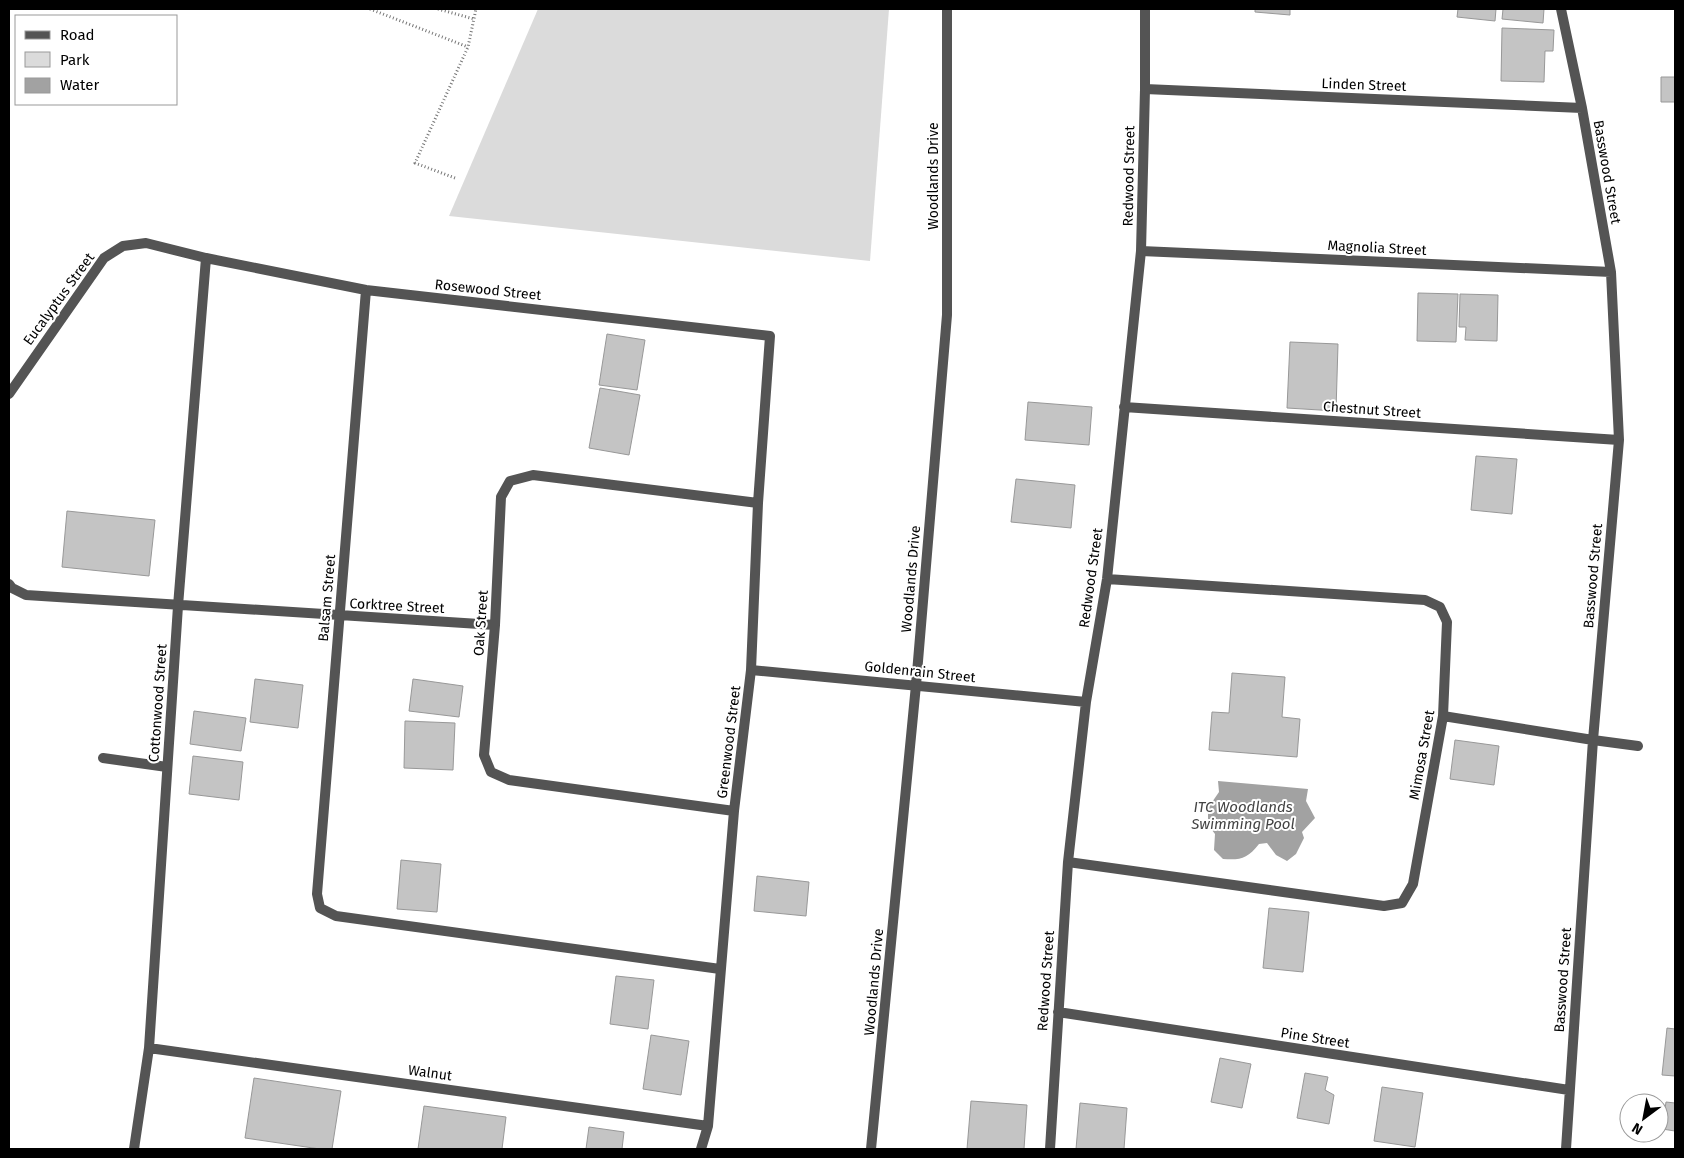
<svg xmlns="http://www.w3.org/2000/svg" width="1684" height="1158" viewBox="0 0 1684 1158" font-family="'Fira Sans',sans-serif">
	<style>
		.green { fill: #dbdbdb }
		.water { fill: #a2a2a2 }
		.building { fill: #c4c4c4; stroke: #989898 }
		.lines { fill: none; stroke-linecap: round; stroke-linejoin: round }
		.path { stroke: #767676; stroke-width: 3; stroke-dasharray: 1 2.5; stroke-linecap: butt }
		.lane { stroke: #545454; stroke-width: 10 }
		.street { stroke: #545454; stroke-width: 10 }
		.labels { text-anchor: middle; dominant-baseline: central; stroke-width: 4; stroke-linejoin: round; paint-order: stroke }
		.street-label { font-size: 14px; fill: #000; stroke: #fff }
		.water-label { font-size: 15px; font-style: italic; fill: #434343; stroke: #fff }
	</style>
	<rect width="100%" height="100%" fill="#fff"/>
	<path class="green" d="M538,9H889L870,261L449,216Z"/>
	<path class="water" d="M1218,781L1308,789L1306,801L1315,818L1302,832L1304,838L1296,854L1287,861L1276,855L1267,843L1259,844C1247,859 1241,860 1223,859L1214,850L1215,834L1208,825V808L1219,792Z"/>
	<path class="building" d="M1255,9H1290V15L1255,12Z
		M1458,9H1496L1495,21L1457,17Z
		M1503,9H1544L1543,23L1502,19Z
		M1502,28L1554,30L1553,51H1545L1544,82L1501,81Z
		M1661,77H1675V102H1661Z
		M1418,293L1458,294L1456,342L1417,341Z
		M1460,294L1498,295L1497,341L1465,340L1466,327H1459Z
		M607,334L645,340L637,390L599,385Z
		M1290,342L1338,344L1336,411L1287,408Z
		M600,388L640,395L629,455L589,448Z
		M1028,402L1092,407L1089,445L1025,440Z
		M1476,456L1517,459L1512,514L1471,510Z
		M1016,479L1075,485L1071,528L1011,522Z
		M67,511L155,520L149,576L62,567Z
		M1232,673L1285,677L1282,717L1300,719L1297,757L1209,750L1212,712L1229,713Z
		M255,679L303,685L298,728L250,722Z
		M413,679L463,686L459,717L409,711Z
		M194,711L246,718L241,751L190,744Z
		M405,721L455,723L453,770L404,768Z
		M1455,740L1499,746L1494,785L1450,779Z
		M193,756L243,762L239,800L189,794Z
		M401,860L441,864L437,912L397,909Z
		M757,876L809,882L806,916L754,911Z
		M1269,908L1309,912L1303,972L1263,968Z
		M616,976L654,980L648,1029L610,1024Z
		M1667,1028L1675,1029V1076L1662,1075Z
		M651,1035L689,1041L681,1095L643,1089Z
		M1220,1058L1251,1064L1242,1108L1211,1102Z
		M1305,1073L1328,1077L1325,1090L1334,1095L1329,1124L1297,1118Z
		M254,1078L341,1091L332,1149H320L245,1138Z
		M1382,1087L1423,1093L1415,1147L1374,1141Z
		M971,1101L1027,1105L1024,1149H967Z
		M1666,1102L1675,1103V1131L1662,1129Z
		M1080,1103L1127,1108L1124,1149H1076Z
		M424,1106L506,1117L502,1149H418Z
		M589,1127L624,1132L622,1149H586Z"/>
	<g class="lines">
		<path class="path" d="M370,9L468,47
			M438,9L474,19
			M455,178L415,163L468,47L476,9"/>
		<path class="lane" d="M103,758L167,767"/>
		<path class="street" d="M1561,9L1582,108L1611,272L1619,440L1593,740L1566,1149
			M1145,89L1582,108
			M1141,251L1611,272
			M366,290L317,894L320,908L336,916L720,969
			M9,394L104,258L123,246L146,243L206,258L366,290L770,336L758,503L751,670L734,811L708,1126L701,1149
			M1124,407L1619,440
			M9,584L12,588L26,595L495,625
			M751,670L1086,702
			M1443,716L1593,740L1638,746
			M734,811L509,780L491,772L484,755L495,625L501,497L510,481L533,475L758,503
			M1068,862L1384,906L1402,903L1413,884L1443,716L1447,622L1440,607L1425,600L1107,579
			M1058,1012L1569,1090
			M149,1048L708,1126
			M134,1149L149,1048L178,606L206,258
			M871,1149L916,685L947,315V9
			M1050,1149L1068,862L1086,702L1107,579L1141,251L1145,89V9"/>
	</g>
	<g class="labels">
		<g class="street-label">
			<text transform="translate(1364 85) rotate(2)">Linden Street</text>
			<text transform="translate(1607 172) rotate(80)">Basswood Street</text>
			<text transform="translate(933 176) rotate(-90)">Woodlands Drive</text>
			<text transform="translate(1129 176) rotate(-89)">Redwood Street</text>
			<text transform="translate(1377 248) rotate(3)">Magnolia Street</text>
			<text transform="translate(488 290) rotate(6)">Rosewood Street</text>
			<text transform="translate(59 299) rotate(-54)">Eucalyptus Street</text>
			<text transform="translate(1372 410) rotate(4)">Chestnut Street</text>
			<text transform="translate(1593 576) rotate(-85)">Basswood Street</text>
			<text transform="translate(1091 578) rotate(-82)">Redwood Street</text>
			<text transform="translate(911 579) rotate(-85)">Woodlands Drive</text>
			<text transform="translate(327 598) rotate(-85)">Balsam Street</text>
			<text transform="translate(397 606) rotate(3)">Corktree Street</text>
			<text transform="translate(481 623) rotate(-86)">Oak Street</text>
			<text transform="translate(920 672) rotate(6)">Goldenrain Street</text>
			<text transform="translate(158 703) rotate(-86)">Cottonwood Street</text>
			<text transform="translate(729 742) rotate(-83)">Greenwood Street</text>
			<text transform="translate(1422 755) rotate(-80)">Mimosa Street</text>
			<text transform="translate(1563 980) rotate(-86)">Basswood Street</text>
			<text transform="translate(1046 981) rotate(-86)">Redwood Street</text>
			<text transform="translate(874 982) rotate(-85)">Woodlands Drive</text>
			<text transform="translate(1315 1038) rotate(9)">Pine Street</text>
			<text transform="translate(430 1073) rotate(8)">Walnut</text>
		</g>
		<g class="water-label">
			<text x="1243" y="807">ITC Woodlands<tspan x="1243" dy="17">Swimming Pool</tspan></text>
		</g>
	</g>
	<rect width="1684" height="1158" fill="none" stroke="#000000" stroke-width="20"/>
	<rect x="15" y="15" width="162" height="90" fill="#ffffff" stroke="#999999"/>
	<rect x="25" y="31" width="25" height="8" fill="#545454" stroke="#999999"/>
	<text x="60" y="40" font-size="15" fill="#000000">Road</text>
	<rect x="25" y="52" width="25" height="15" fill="#dbdbdb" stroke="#999999"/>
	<text x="60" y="65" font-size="15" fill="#000000">Park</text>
	<rect x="25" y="78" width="25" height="15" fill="#a2a2a2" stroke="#999999"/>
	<text x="60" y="90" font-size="15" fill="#000000">Water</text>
	<g transform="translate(1644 1118) rotate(212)"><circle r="24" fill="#ffffff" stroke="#999999"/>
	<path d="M0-4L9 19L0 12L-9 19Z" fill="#000000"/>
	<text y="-8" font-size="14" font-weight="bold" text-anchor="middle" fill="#000000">N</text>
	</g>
</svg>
